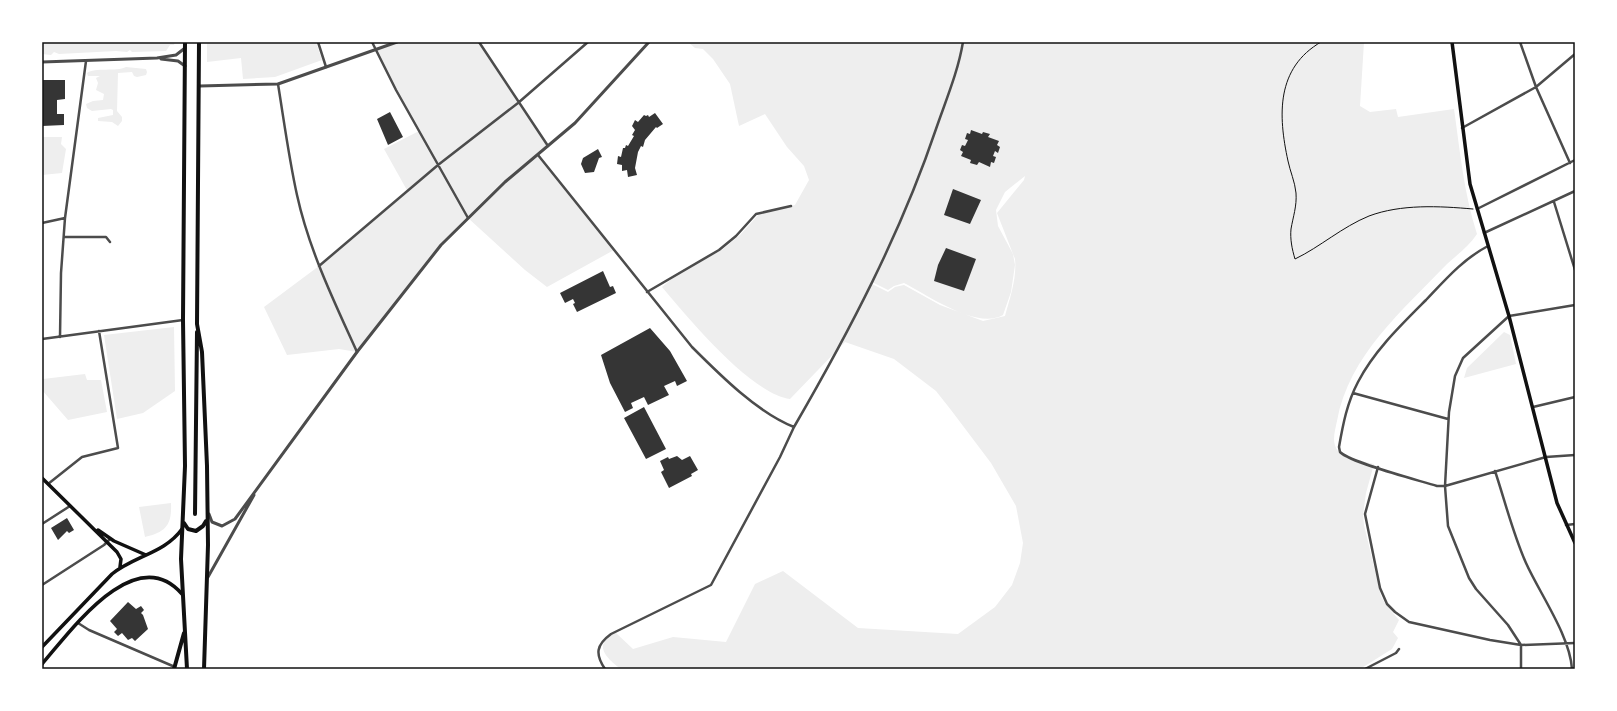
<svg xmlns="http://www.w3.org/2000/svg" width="1617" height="711" viewBox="0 0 1617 711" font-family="'Alegreya Sans',sans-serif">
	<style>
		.green { fill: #eee; fill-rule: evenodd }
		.building { fill: #353535 }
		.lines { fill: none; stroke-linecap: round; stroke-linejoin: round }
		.path { stroke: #111; stroke-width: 1 }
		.minor { stroke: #4c4c4c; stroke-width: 2.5 }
		.tertiary { stroke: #4c4c4c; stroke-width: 3 }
		.secondary { stroke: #111; stroke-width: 3.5 }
		.primary { stroke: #111; stroke-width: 4 }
		.neatline { fill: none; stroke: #111; stroke-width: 1.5 }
	</style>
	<rect width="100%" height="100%" fill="#fff"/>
	<path class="green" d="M42,42H175L174,45H170L166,51L132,52L130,50L127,52L116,51L59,54L54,52L51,55L42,54Z
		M207,42H316L322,60L275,77L243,79L241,58L207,62Z
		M397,42H479L548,146L538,155L614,250L547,287L525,270L468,218L441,245L357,352L339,349L287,355L264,307L319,266L408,192L384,149L419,131L375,50Z
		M688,42H1364L1360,106L1370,112L1396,109L1398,117L1454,109C1460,151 1464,194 1477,234C1469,246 1458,254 1447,264C1403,310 1349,355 1337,421C1335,431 1331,442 1338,451C1345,460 1364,461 1374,464L1366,493L1363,515L1364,525L1381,596L1386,605L1399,620L1393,632L1398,638L1392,649L1360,669H621C614,664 597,651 605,641C607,637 612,635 615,632L633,649L673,637L726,642L755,584L783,571L858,628L958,634L995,607L1012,585L1020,563L1023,543L1016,506L991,463L951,410L936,391L894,359L845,342L790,399C751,394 688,318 662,287L674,277L723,249L740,235L760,213L795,205L809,180L804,166L787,147L765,114L739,126L730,84L713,59L703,49L695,48ZM1025,176L1024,180L997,213L1015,259C1017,278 1010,298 1005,316L983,321L940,305L904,285L895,287L888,292L872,284L854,323L872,282L888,290L894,286L904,283C928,295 976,330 1003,315L1011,292L1015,265L1013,254L998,226L996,210L1005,192Z
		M126,67L146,69L147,72L146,75L137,77L134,76L132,72L118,73L117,111L122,117V121L118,126L112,122L98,121V118L113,115V110L111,109L92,111L87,108L86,104L93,101L103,100L104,94L96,90L98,83L96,78L100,76H88L87,73C95,67 116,72 126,67Z
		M42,137H62L61,144L66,149L62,173L42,175Z
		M174,327L175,391L143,413L117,419L104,335Z
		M1504,332L1510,335L1516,364L1464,378L1467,368Z
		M42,372L43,379L85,374L87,380H101L107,412L68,420L42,390Z
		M171,503C172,525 166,532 145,537L139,507Z"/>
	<path class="building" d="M42,80H65V99L57,100V114H64V125L42,126Z
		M390,112L403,137L388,145L377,119Z
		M655,113L663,124L657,128L656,127L645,140L643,147L641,146L638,152L635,168L637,175L628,177L627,170L622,171V165L617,164L618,156L621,157L623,148H625L626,145L628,146L634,136L632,135L635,130L632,126L635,120L638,122L644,115L646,116L648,115L649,117Z
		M971,130L982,134L983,132L990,134L988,137L999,141L997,145L1000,147L998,153L995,151L993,156L996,157L994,163L991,162L990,167L979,162L977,165L970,163L971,160L961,156L963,152L960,150L962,145L965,146L968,140L965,139L967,133L970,134Z
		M598,149L602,157L599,158L594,172L585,173L581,164L583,158Z
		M953,189L981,200L970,224L944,215Z
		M946,248L976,259L964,291L934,281L938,265Z
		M603,271L610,287L613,286L616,293L577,312L573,304L575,303L573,299L565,303L560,293Z
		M650,328L670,351L687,381L677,386L675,381L664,386L669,395L648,405L644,397L631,403L633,408L625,412L610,383L601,355Z
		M644,407L666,449L646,459L624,418Z
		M677,456L682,460L690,456L698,470L691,474L692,476L669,488L661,472L664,470L660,461L668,457L669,459Z
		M67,518L74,530L69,533L67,531L58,540L51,528Z
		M128,602L136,609L141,606L144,610L141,613L143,615L148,629L135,641L132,638L128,640L122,633L118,636L114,632L117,629L110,621Z"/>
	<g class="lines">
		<path class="path" d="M1321,42C1276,68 1278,115 1288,161C1290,171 1295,182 1296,193C1297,206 1293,217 1291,229C1290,239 1292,249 1295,259C1320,247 1342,227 1369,216C1401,204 1439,206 1473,209"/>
		<path class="minor" d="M318,42L326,67
			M372,42L396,90L468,218
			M479,42L548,146
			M1520,42L1536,87L1570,163
			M278,84C284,121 289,159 297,195C309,250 334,301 357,352
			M1462,128L1536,87L1575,54
			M538,155L692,347C720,375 758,413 794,427L780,457L711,585L611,634C596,645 595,654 605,669
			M1554,202L1575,270
			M1477,209L1575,160
			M42,223L65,218
			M1484,233L1575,191
			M64,237H106L110,242
			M1488,246C1463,259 1445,280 1426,300C1401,325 1374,351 1358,382C1347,403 1343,424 1339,447L1340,452C1351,463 1418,480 1437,486H1445L1546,457L1575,455
			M319,266L438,165L518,103L588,42
			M647,292L719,250L736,236L756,214L791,206
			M60,337L61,273L65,218L86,61
			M42,339L183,320
			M1353,393L1448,419
			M1533,407L1575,397
			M794,427C849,332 901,233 936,129C946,100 958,72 963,42
			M1378,467L1365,514L1380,588L1387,604L1395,612L1409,622L1490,640L1521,645L1575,643
			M1495,471C1505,501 1513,534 1526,563C1540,594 1570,636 1572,669
			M48,484L82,457L118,448L99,331
			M42,524L70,506
			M1566,525L1575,524
			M42,585L104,545L110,539
			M78,623L89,630L175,667
			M1365,669L1396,653L1399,649
			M1521,669V645L1508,625L1476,589L1469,578L1448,526L1445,486L1449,412L1455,376L1463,358L1509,316L1575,305"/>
		<path class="tertiary" d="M161,59L178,61L185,66
			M42,62L157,58L176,55L185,48
			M200,86L278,84L397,42
			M209,514L212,522L222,526L235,519L357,352L441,245L505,182L575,123L649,42
			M208,577L254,495"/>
		<path class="secondary" d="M1452,42L1470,184L1509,316L1557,503L1575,543
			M42,478L117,552L121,559L120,567
			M98,530L114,541L146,555
			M42,647L112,574C134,556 165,553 182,529
			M42,664C70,632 135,540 182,594"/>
		<path class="primary" d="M185,42L183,320L185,466L181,559L187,669
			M199,42L197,324L202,352L207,466L208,545L204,669
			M195,514L197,332
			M184,523L188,529L196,531L203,526L206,521
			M174,669L184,633"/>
	</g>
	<rect width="1617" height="711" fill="none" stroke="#ffffff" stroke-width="86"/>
	<rect x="43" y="43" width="1531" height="625" class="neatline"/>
</svg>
